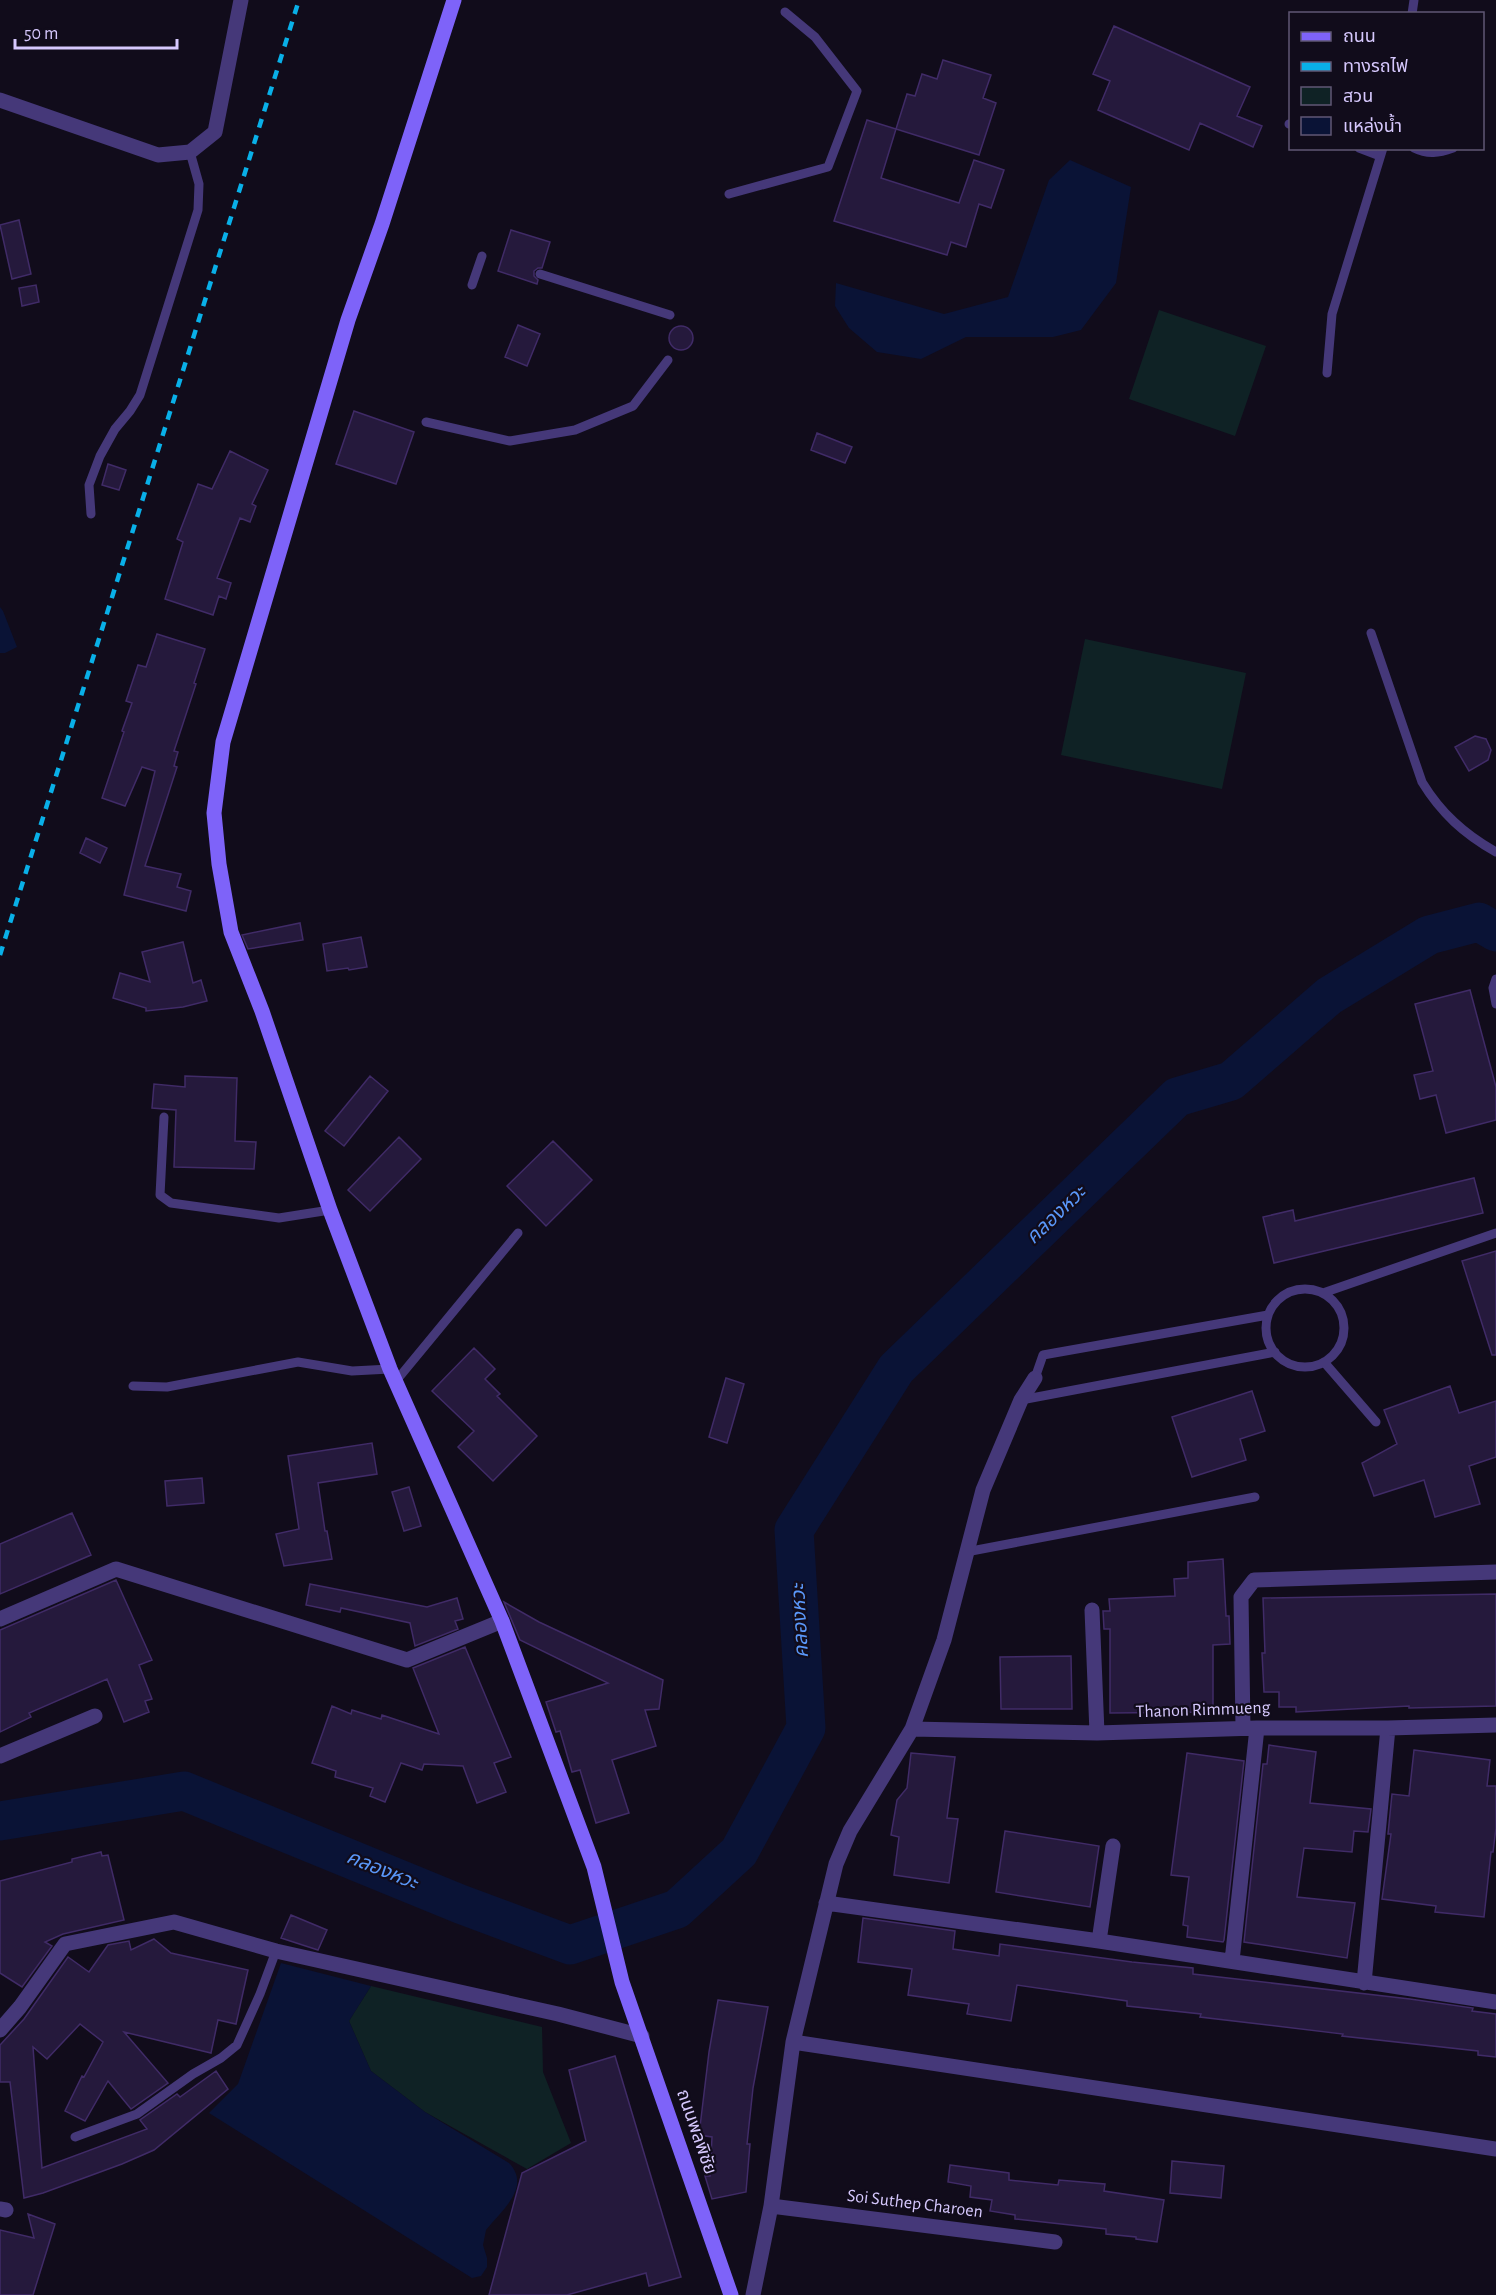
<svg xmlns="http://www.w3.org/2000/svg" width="1496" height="2295" viewBox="0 0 1496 2295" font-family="'Alegreya Sans','Noto Sans Thai',sans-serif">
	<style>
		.green { fill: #0f2225 }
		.water { fill: #0a1336 }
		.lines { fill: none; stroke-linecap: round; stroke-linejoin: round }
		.river { stroke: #0a1336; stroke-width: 39 }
		.building { fill: #25193c; stroke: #402b67; stroke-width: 1.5 }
		.lane { stroke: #453879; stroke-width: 9 }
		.street { stroke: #453879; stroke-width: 15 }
		.secondary { stroke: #7e63f9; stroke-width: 15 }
		.rail { stroke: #09b0e8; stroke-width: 4.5; stroke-dasharray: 9 8; stroke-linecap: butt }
		.labels { text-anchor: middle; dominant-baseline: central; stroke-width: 4.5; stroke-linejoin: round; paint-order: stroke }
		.street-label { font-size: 18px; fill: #d6c8fd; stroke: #110c1b }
		.water-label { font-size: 20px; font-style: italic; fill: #5a97f9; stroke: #110c1b }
	</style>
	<rect width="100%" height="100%" fill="#110c1b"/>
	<path class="green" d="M1159,310L1266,346L1235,436L1129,399Z
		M1085,639L1246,673L1222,789L1061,755Z
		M371,1986L542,2027L543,2072L571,2143L527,2169L425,2112L371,2071L349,2021Z"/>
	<path class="water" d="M1070,160L1131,187L1116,283L1081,330L1053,337H966L921,359L877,352L849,328L835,306L836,283L944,314L1008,297L1049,180Z
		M0,607L3,611L17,647L5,653H0Z
		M281,1963L371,1986L349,2021L371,2071L425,2112L509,2163C532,2187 501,2211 486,2230L483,2245L487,2258V2267L481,2276L472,2278L209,2113L238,2084Z"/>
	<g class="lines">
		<path class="river" d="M0,1821L184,1791L460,1904L570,1945L677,1909L739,1852L806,1728L794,1530L896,1369L1177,1097L1231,1081L1329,996L1429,935L1479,922L1496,932"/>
	</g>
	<path class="building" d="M1114,26L1250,87L1237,116L1262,126L1253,147L1200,123L1189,150L1098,110L1110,81L1093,74Z
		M943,60L991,75L983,98L996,103L979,155L896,129L907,94L915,96L922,74L937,79Z
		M867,120L896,129L881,178L959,203L974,160L1004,170L991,208L979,204L966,247L951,242L947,255L834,221Z
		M19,220L31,274L12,279L0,225Z
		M511,230L550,242L542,268H538L534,271V276L538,280L537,284L498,271Z
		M36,285L39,302L22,306L19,288Z
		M518,325L540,334L527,366L505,357Z
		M669 338a12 12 0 1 1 24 0a12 12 0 1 1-24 0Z
		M354,411L414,432L396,484L336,464Z
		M817,433L852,447L845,463L811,450Z
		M230,451L268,470L252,504L256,506L250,522L240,518L217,578L231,583L226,599L219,596L213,615L165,599L183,542L177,539L198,484L212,489Z
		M108,464L126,470L119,490L102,485Z
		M157,634L205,649L194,683L196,684L174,751L178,752L174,766L177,767L145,866L181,874L177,887L191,891L186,911L124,895L155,771L142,767L125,806L102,798L124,732L122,731L132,703L126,701L138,665L146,667Z
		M1475,736L1486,739L1491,750L1488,760L1469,771L1455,747Z
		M86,838L107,848L100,863L80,853Z
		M300,923L303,940L248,949L242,935Z
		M361,937L367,967L349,970L348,968L327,971L323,944Z
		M183,942L193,983L201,980L207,1001L183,1007L146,1011V1008L113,998L120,973L150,982L142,952Z
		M1470,990L1496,1087V1120L1446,1133L1436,1095L1420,1099L1414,1075L1433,1071L1415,1004Z
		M185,1076L237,1078L235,1141L256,1142L254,1169L174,1167L176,1110L152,1108L154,1084L185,1087Z
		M370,1076L388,1091L344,1146L325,1131Z
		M399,1137L421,1159L370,1211L348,1190Z
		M553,1141L592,1180L546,1226L507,1186Z
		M1474,1178L1483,1213L1274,1263L1263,1217L1293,1210L1295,1221Z
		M1496,1251V1355H1492L1462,1261Z
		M474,1348L495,1369L485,1379L500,1394L497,1396L537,1436L493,1481L458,1447L474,1431L432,1391Z
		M726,1378L744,1384L727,1443L709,1437Z
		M1450,1386L1459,1413L1496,1401V1457L1469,1466L1480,1504L1435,1517L1424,1480L1374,1496L1362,1463L1397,1444L1384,1410Z
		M1252,1391L1265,1431L1240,1439L1246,1460L1192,1477L1172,1417Z
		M372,1443L377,1474L318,1483L325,1531H327L332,1559L284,1566L276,1534L299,1529L288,1456Z
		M202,1478L204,1503L167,1506L165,1481Z
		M409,1487L421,1526L404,1531L392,1492Z
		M72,1513L91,1555L0,1594V1544Z
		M1223,1559L1226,1616H1229L1230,1644L1213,1645V1712L1110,1713V1629H1104L1103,1611H1110L1109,1599L1175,1596L1174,1579L1188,1578V1562Z
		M116,1580L152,1660L139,1665L152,1699L145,1701L149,1712L124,1722L107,1679L29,1713L31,1717L0,1732V1630Z
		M310,1584L427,1607L457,1598L463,1619L455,1621L458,1629L415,1646L410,1623L341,1608L340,1612L306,1605Z
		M1496,1594V1706L1409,1708V1706L1296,1712V1707H1279V1692H1264L1262,1653H1265L1263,1598Z
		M504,1602L539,1622L663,1680L659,1709L645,1710L656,1746L612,1760L629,1813L596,1823L580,1770L572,1772L560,1731L556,1732L546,1702L608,1683L520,1640Z
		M465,1647L511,1757L494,1763L506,1792L477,1803L463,1766L424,1764L422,1770L401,1763L385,1802L370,1796L373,1788L335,1777L336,1771L312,1763L332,1706L351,1714L352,1710L381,1719L382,1715L439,1734L413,1668Z
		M1071,1656L1072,1709H1001L1000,1657Z
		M1269,1745L1316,1752L1310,1803L1371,1809L1368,1832L1354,1831L1352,1852L1304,1848L1297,1897L1355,1903L1347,1958L1244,1942L1263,1764H1267Z
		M1414,1750L1490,1760L1487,1786H1496V1828L1493,1852H1491L1484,1917L1435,1912L1436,1906L1382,1899L1391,1834H1388L1392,1794L1409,1796Z
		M911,1753L955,1757L947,1818L958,1819L949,1883L894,1875L899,1837L891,1835L897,1800L907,1788Z
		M1187,1753L1244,1761L1224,1940L1223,1942L1187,1937L1188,1926L1183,1925L1189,1877L1171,1875Z
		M1005,1831L1099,1846L1090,1907L996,1892Z
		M101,1852L102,1856L108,1855L124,1920L63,1934L45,1942L52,1946L22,1987L0,1973V1881L72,1862V1859Z
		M291,1915L327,1930L318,1950L281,1938Z
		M863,1918L955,1931L953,1949L999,1956L1000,1944L1132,1962L1193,1968V1974L1410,1999L1473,2008L1472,2011L1496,2014V2057L1478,2055V2051L1342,2036L1343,2034L1200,2017L1201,2014L1127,2006V2001L1017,1985L1011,2021L967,2014L969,2004L908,1995L912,1969L858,1962Z
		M154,1939L171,1953L248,1970L236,2024L218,2020L211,2053L124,2032L168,2083L131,2109L108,2081L85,2121L65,2111L82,2076L84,2077L103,2042L80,2024L47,2059L33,2047L42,2168L147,2129L140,2120L177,2094L180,2097L216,2071L228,2089L154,2150L122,2164L43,2193L24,2198L10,2082H0V2045L24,2019L68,1957L89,1972L108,1945L129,1941L131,1950Z
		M718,2000L768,2007L753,2088L747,2144H750L746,2192L712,2199L705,2176H710L712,2137L699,2135L709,2052Z
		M615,2056L681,2277L649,2286L646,2273L567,2295H489L522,2173L586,2141L569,2070Z
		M1172,2161L1224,2166L1221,2198L1170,2193Z
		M950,2165L1009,2173V2180L1058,2185L1059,2180L1105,2184L1104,2191L1164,2200L1157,2242L1136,2239V2237L1106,2234V2229L1015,2219V2215L990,2211L992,2200L970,2197L971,2186L948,2182Z
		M28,2214L55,2224L33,2295H0V2230L34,2238Z"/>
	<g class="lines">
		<path class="lane" d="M1412,14L1414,0
			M1289,124H1290
			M1359,148L1380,156
			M1414,148C1428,155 1439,153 1453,148
			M729,194L828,167L857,91L815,37L785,12
			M540,274L670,315
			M472,285L482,256
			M1327,373L1332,314L1383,148
			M426,422L510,441L575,430L633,406L668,360
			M91,514L89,485L100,456L115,429L130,411L140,395L198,210L199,184L190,152
			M1371,633L1422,782C1441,813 1464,834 1496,852
			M1496,979L1493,988L1496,1004
			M164,1117L160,1195L171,1203L279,1218L330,1210
			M1266 1328a39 39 0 1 1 78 0a39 39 0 1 1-78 0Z
			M1323,1293L1496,1233
			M1324,1362L1376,1422
			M1035,1378L1043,1355L1268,1315
			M396,1381L518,1233
			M133,1386L167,1387L298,1362L352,1371L390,1369
			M1021,1400L1275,1352
			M966,1552L1255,1497
			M75,2137L137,2114L193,2074L221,2058L237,2045L260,1994L276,1951"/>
		<path class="street" d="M0,100L158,155L190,152L215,132L241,0
			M1092,1610L1097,1733
			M0,1619L116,1569L407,1660L502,1621
			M1243,1728L1241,1597L1254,1580L1496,1572
			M912,1729L1097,1733L1257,1728H1388L1496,1725
			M0,1756L95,1716
			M826,1903L1099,1941L1496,2002
			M1099,1941L1113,1846
			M1232,1961L1257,1728
			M1364,1983L1388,1728
			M0,2030L20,2007L65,1944L174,1922L276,1951L558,2014L642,2036
			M793,2042L1496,2149
			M771,2206L1055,2242
			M0,2209L6,2210
			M753,2295L771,2206L793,2042L836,1864L850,1831L912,1729L944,1640L983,1490L1021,1400L1035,1378"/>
		<path class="secondary" d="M454,0L382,224L348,320L223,742L214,813L219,864L231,932L262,1011L330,1210L390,1369L502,1621L594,1867L622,1982L731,2295"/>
		<path class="rail" d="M0,955L299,0"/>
	</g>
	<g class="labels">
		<g class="street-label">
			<text transform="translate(1203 1710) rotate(-2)">Thanon Rimmueng</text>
			<text transform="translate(696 2132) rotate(71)">ถนนพลพิชัย</text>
			<text transform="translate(915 2204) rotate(7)">Soi Suthep Charoen</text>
		</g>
		<g class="water-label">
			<text transform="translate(1056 1215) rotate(-44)">คลองหวะ</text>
			<text transform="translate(800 1621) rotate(-93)">คลองหวะ</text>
			<text transform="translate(382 1870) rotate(22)">คลองหวะ</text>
		</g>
	</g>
	<rect x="1289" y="12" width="195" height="138" fill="#110c1b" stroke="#605775" stroke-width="1.5"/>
	<rect x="1301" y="32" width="30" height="9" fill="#7e63f9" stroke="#605775" stroke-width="1.5"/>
	<text x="1343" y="42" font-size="18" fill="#d6c8fd">ถนน</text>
	<rect x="1301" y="62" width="30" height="9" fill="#09b0e8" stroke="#605775" stroke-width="1.5"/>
	<text x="1343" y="72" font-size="18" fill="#d6c8fd">ทางรถไฟ</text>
	<rect x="1301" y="87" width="30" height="18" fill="#0f2225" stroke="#605775" stroke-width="1.5"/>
	<text x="1343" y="102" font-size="18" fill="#d6c8fd">สวน</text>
	<rect x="1301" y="117" width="30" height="18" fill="#0a1336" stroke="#605775" stroke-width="1.5"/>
	<text x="1343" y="132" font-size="18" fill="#d6c8fd">แหล่งน้ำ</text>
	<path d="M15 39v9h162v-9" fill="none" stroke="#d6c8fd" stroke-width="3"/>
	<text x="24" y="39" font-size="18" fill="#d6c8fd" stroke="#110c1b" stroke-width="4.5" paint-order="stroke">50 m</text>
</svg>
